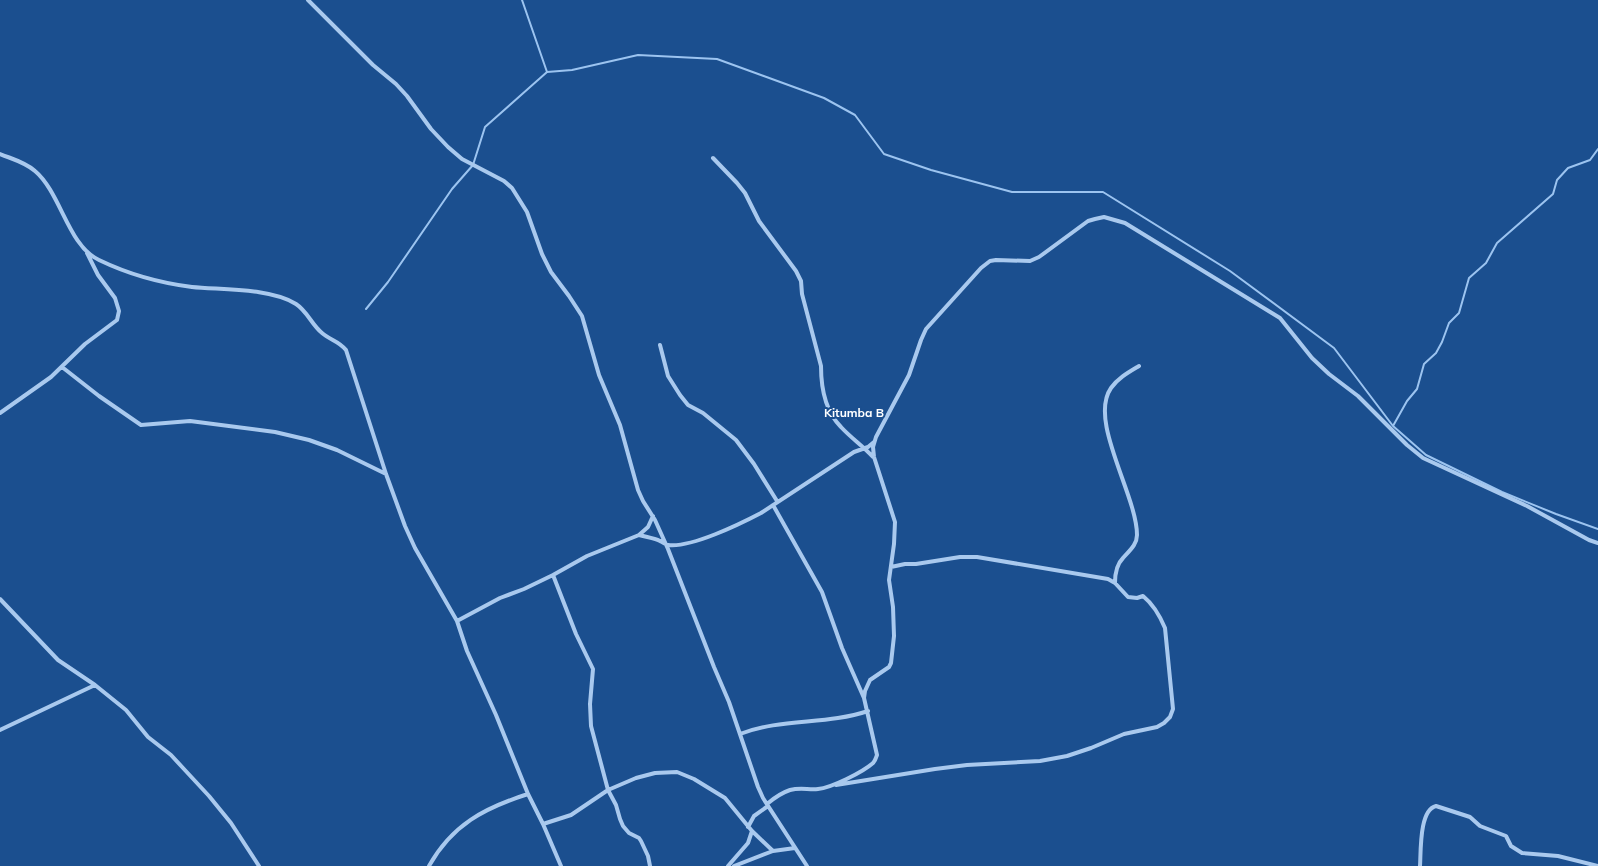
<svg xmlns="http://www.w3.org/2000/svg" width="1598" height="866" viewBox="0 0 1598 866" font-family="Mulish,sans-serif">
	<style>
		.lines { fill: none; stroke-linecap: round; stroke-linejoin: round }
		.stream { stroke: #9cc4f0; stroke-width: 2 }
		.street { stroke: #a9c9ee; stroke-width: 4 }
		.labels { text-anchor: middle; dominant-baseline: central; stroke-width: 4; stroke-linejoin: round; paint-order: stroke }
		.quarter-label { font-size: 12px; font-weight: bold; fill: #fff; stroke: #1b4f8f }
	</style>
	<rect width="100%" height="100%" fill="#1b4f8f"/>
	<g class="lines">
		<path class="stream" d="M522,0L547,72L572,70L638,55L717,59L824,98L855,115L884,154L931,170L1012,192H1103L1230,271L1334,348L1393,426L1426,455L1502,492L1556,514L1598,529
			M366,309L388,282L452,189L473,165L485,127L547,72
			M1393,426L1407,401L1417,389L1424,364L1436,353L1442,342L1449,323L1459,313L1469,278L1486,263L1497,243L1553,194L1557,180L1568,168L1590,160L1598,149"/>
		<path class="street" d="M308,0L373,65L396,84L407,96L431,129L448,147L462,159L504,181L512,188L527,212L542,254L551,272L569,296L582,316L599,375L620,425L638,490L643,501L655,520L668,549L714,667L729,702L758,787L763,798L807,866
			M0,154C12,159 25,162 35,171C61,193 68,246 99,260C128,274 160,283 192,287C221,290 271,288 296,304C307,311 312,325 322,333C330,340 339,341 346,350L386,474L405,526L415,548L457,621L467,651L496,715L528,794L543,824L561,866
			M713,158L737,183L745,193L759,221L796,271L801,281L802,294L821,366C821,387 825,411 841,427C851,438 863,446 873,457
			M660,345L668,376L680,395L688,405L703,413L736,440L754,464L777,501
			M62,367L99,396L141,425L190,421L275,432L309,440L337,450L386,474
			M0,413L51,377L85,344L117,320L119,311L115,298L98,275L87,253
			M773,505L822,592L842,648L864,698
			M639,535C646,537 654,538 660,541C663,542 665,545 668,545C691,548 740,524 761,513L854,452L868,447L874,442
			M553,575L576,634L593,669L590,704L591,726L608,790L616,805L620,819L623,826L629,833L639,838L641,841L648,856L650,866
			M1115,583C1115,575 1117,564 1123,558C1129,551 1137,545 1137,535C1137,495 1088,421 1111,388C1118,378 1129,372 1139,366
			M0,599L58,660L95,685L126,710L148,737L171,755L183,768L209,796L231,823L259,866
			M457,621L500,598L524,589L553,575L587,556L639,535L648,527L653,516
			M0,730L95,685
			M740,734C781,718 827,725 868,711
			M836,785L935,769L967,765L1040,761L1067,756L1091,748L1124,734L1157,727L1164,723L1170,717L1173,709L1165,628C1160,616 1154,605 1143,596L1137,598L1128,597L1115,583L1108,579L977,557H960L916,564H905L891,567
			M767,804C774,798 781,793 790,790C801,787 808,790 818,789C831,788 863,772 873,763C875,761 876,758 877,755L864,698L865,691L870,680L889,667L891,663L894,636L893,607L889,580L894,544L895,522L874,457L873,447L876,437L909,375L921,340L926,329L981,268L990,261L996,260L1030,261L1039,257L1088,221L1095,219L1104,217L1125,223L1280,318L1312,358L1329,374L1358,396L1407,445L1423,458L1527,506L1589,540L1598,543
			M543,824L571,815L608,790L636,778L655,773L677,772L694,779L725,798L752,831L773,851
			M748,827L754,816L768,806
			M429,866C452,825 484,808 528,794
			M728,866L748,843L752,831
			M734,866L773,851L795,848
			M1420,866C1421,852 1419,810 1436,806L1470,817L1480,826L1506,836L1511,846L1522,853L1558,856L1598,866"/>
	</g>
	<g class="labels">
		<g class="quarter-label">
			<text x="854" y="412">Kitumba B</text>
		</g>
	</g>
</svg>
